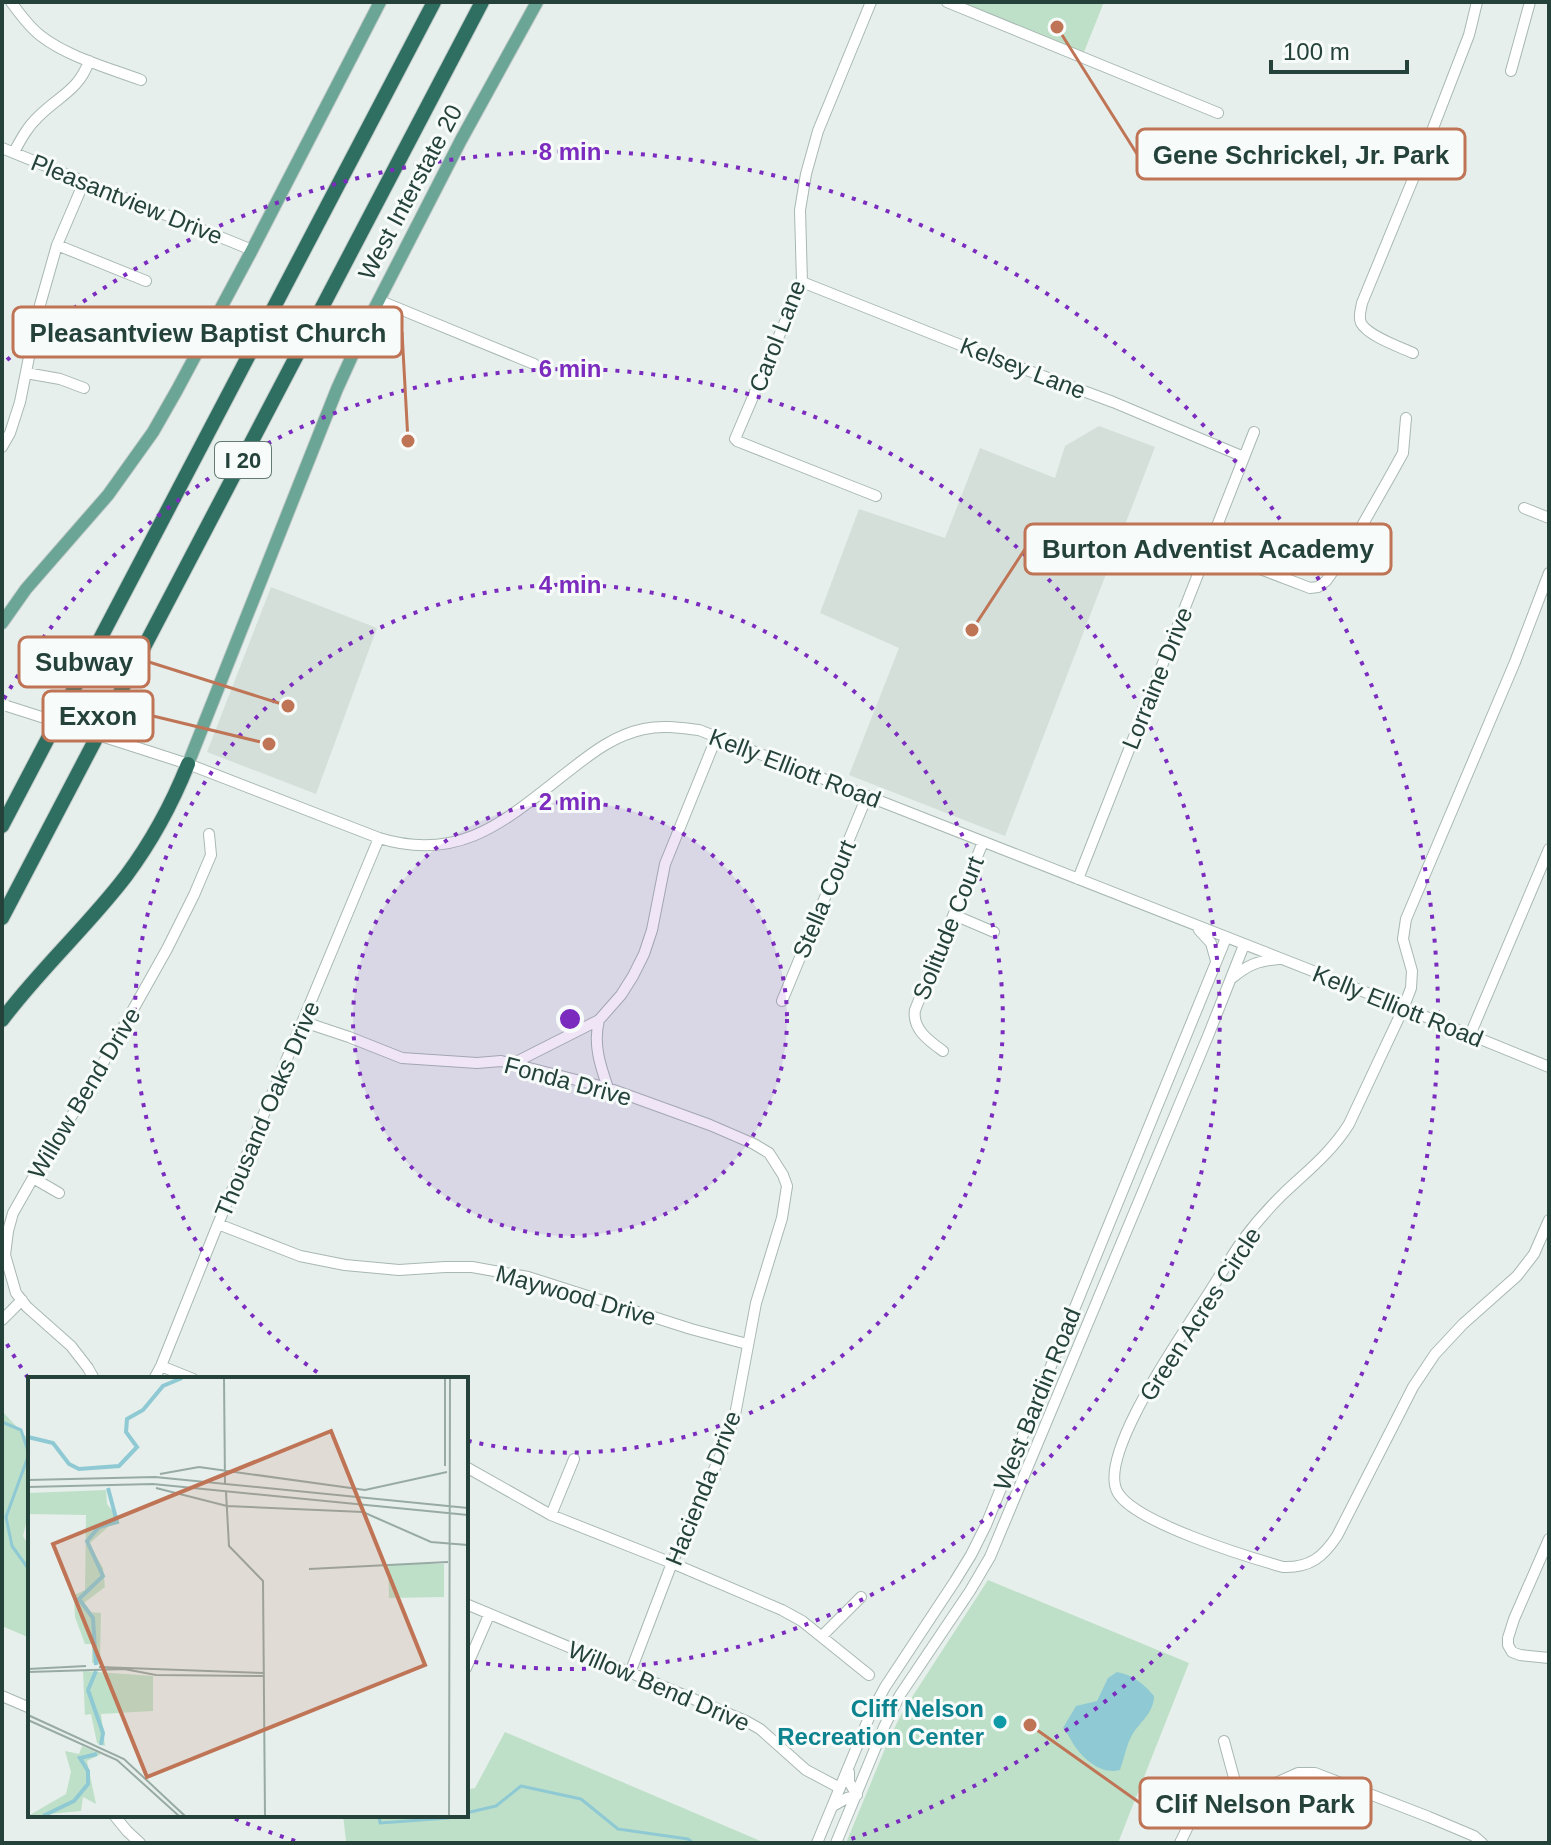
<svg xmlns="http://www.w3.org/2000/svg" width="1551" height="1845" viewBox="0 0 1551 1845" font-family="Arial,sans-serif">
	<style>
		.built { fill: #d4dfda }
		.green { fill: #bfe0c8 }
		.water { fill: #8ec9d4 }
		.lines { fill: none; stroke-linecap: round; stroke-linejoin: round }
		.stream { stroke: #8ec9d4; stroke-width: 3 }
		.minor-casing { stroke: #a8b8b2; stroke-width: 12 }
		.major-casing { stroke: #c2cac8; stroke-width: 14 }
		.highway-casing { stroke: #c2cac8; stroke-width: 16 }
		.minor { stroke: #fff; stroke-width: 10 }
		.major { stroke: #6aa596; stroke-width: 12 }
		.highway { stroke: #2f6f62; stroke-width: 14 }
		.minor-bridge-casing { stroke: #a8b8b2; stroke-width: 12; stroke-linecap: butt }
		.minor-bridge { stroke: #fff; stroke-width: 10 }
		.ring { fill: none; stroke: #7b2cbf; stroke-width: 4; stroke-dasharray: 4 8 }
		.culture-dot { fill: #0f9aa8; stroke: #f7fbf9; stroke-width: 3 }
		.labels { text-anchor: middle; dominant-baseline: central; stroke-width: 6; stroke-linejoin: round; paint-order: stroke }
		.shield { fill: #f7fbf9; stroke: #637a73; stroke-width: 2 }
		.shield-label { font-size: 22px; font-weight: bold; fill: #24423a }
		.street-label { font-size: 24px; fill: #24423a; stroke: #f7fbf9 }
		.culture-label { font-size: 24px; font-weight: bold; fill: #0d838f; stroke: #f7fbf9; text-anchor: end }
		.inset-river { fill: none; stroke: #8ec9d4; stroke-width: 4 }
		.inset-road { fill: none; stroke: #98aaa4; stroke-width: 2 }
		.view { fill: #c07456; fill-opacity: 0.15; stroke: #c07456; stroke-width: 4 }
		.inset-edge { fill: none; stroke: #24423a; stroke-width: 4 }
		.centre { fill: #7b2cbf; stroke: #f7fbf9; stroke-width: 4 }
		.ring-label { font-size: 24px; text-anchor: middle; font-weight: bold; fill: #7b2cbf; stroke: #f7fbf9; stroke-width: 6; stroke-linejoin: round; paint-order: stroke }
		.leader { fill: none; stroke: #c07456; stroke-width: 3 }
		.callout-dot { fill: #c07456; stroke: #f7fbf9; stroke-width: 3 }
		.callout { fill: #f7fbf9; stroke: #c07456; stroke-width: 3 }
		.callout-label { font-size: 26px; text-anchor: middle; font-weight: bold; fill: #24423a }
	</style>
	<rect width="100%" height="100%" fill="#e6efeb"/>
	<path class="built" d="M1099,426L1155,447L1005,836L849,775L899,648L820,613L859,509L945,538L980,448L1055,478L1065,446Z
		M271,587L377,628L316,794L207,752Z"/>
	<path class="green" d="M958,2H1104L1084,52Z
		M2,1411L30,1441V1508L23,1536L30,1548V1638L2,1626Z
		M988,1580L1189,1663L1118,1843H846L889,1739L903,1711Z
		M505,1732L765,1843H351L346,1841L343,1815H466V1790L475,1788Z"/>
	<path class="water" d="M1117,1672C1133,1675 1144,1684 1154,1696C1154,1714 1138,1723 1131,1737C1126,1747 1124,1759 1120,1770C1102,1775 1084,1760 1074,1745C1070,1739 1068,1733 1063,1728L1076,1706L1097,1701L1108,1678Z"/>
	<g class="lines">
		<path class="stream" d="M2,1422L21,1430L29,1454L6,1517L12,1546L30,1571
			M466,1813L496,1806L521,1786L581,1799L618,1829L688,1839L693,1843
			M379,1815L380,1823L448,1818L459,1815"/>
		<g class="minor-casing">
			<path id="minor" d="M11,2C20,14 29,27 41,36C68,57 109,68 141,80
				M947,2L1218,113
				M1511,71L1530,2
				M2,148L252,250
				M14,152C21,139 28,126 39,116C59,96 79,90 89,61
				M57,245L146,281
				M802,282L978,352L1113,402L1244,457
				M378,300L534,364
				M1413,353C1400,347 1368,336 1361,323C1358,316 1361,310 1362,303L1418,167L1469,35L1477,2
				M26,373L60,379L84,388
				M735,439L802,282L800,210L806,174L818,131L871,2
				M737,441L876,496
				M2,447L10,433L20,402L38,312L57,245L84,182
				M1524,508L1549,518
				M1208,549L1310,588L1318,587L1326,581L1347,552L1388,480L1403,453L1406,418
				M1549,573L1515,662L1406,919L1403,939L1412,971L1411,988L1403,1009L1349,1124C1331,1153 1306,1172 1282,1195C1268,1209 1254,1225 1242,1241C1227,1263 1214,1286 1199,1308C1179,1340 1096,1458 1118,1493C1136,1523 1248,1557 1283,1567C1310,1568 1323,1557 1337,1536L1413,1387L1435,1354L1463,1324L1517,1276L1534,1254L1549,1220
				M151,752L188,764L379,838C463,864 509,817 570,770C593,752 615,735 644,729C663,725 681,728 699,730L1323,975L1549,1067
				M1078,879L1254,432
				M954,915L994,932
				M1199,930L1211,943L1216,961
				M1232,978C1249,964 1258,961 1279,959
				M782,1001L867,796
				M599,1020C593,1044 600,1065 608,1088
				M304,1022L349,1037L402,1058L477,1063L501,1061L608,1088L710,1125L754,1144L769,1153L783,1175L787,1186L782,1218L756,1303L735,1415L722,1452L672,1563L630,1673
				M1470,1035L1549,849
				M943,1051C929,1041 912,1029 915,1010L983,842
				M512,1064L599,1020L621,995L633,976L644,954L652,930L665,864L717,736
				M33,1178L59,1193
				M218,1224L300,1256L345,1265L399,1270L445,1267H472L528,1277L691,1329L747,1344
				M2,1320L22,1300
				M161,1366L193,1379
				M94,1379L88,1368L71,1346L27,1307L16,1293L5,1255L8,1231L13,1213L46,1155L84,1097L167,949L194,895L211,855L209,834
				M154,1379L161,1366L218,1224L379,838
				M466,1467L551,1515L672,1563L782,1610L802,1621L869,1675
				M551,1515L574,1459
				M1549,1539L1514,1619L1508,1638V1645L1512,1652L1520,1655L1549,1658
				M466,1604L746,1721L760,1729L806,1770L840,1788
				M822,1636L861,1597
				M466,1668L489,1615
				M2,1696L30,1708
				M1224,1741L1239,1796
				M833,1806L847,1798L857,1795L849,1782V1772
				M114,1815L127,1831L140,1843
				M817,1843L870,1715L885,1687L955,1581L971,1555L986,1525L1226,938
				M836,1843L884,1727L900,1695L970,1591L990,1557L1208,1036L1244,945
				M1180,1843L1195,1812L1202,1807L1262,1789L1298,1773H1315L1429,1817L1474,1836L1482,1843"/>
		</g>
		<g class="major-casing">
			<path id="major" d="M2,623L26,589L108,495L153,432L177,390L252,250L380,2
				M188,764L337,389L367,323L461,140L537,2"/>
		</g>
		<g class="highway-casing">
			<path id="highway" d="M2,826L434,2
				M2,918L482,2
				M2,1020C40,969 88,926 126,876C152,841 172,804 188,764"/>
		</g>
		<use href="#minor" class="minor"/>
		<use href="#major" class="major"/>
		<use href="#highway" class="highway"/>
		<g class="minor-bridge-casing">
			<path id="minor-bridge" d="M7,706L151,752"/>
		</g>
		<use href="#minor-bridge" class="minor-bridge"/>
	</g>
	<circle cx="570" cy="1019" r="217" fill="#7b2cbf" fill-opacity=".12"/>
	<g class="ring">
		<circle cx="570" cy="1019" r="217"/>
		<path d="M327 1379A434 434 0 1 1 469 1441"/>
		<path d="M28 1378A650 650 0 0 1 4 1339M4 699A650 650 0 1 1 468 1661"/>
		<path d="M295 1841A867 867 0 0 1 231 1817M7 360A867 867 0 1 1 845 1841"/>
	</g>
	<circle class="culture-dot" cx="1000" cy="1722" r="8"/>
	<g class="labels">
		<rect class="shield" x="215" y="442" width="56" height="36" rx="6"/>
		<g class="shield-label">
			<text x="243" y="460">I 20</text>
		</g>
		<g class="street-label">
			<text transform="translate(410 192) rotate(-62)">West Interstate 20</text>
			<text transform="translate(127 199) rotate(22)">Pleasantview Drive</text>
			<text transform="translate(777 336) rotate(-69)">Carol Lane</text>
			<text transform="translate(1023 368) rotate(21)">Kelsey Lane</text>
			<text transform="translate(1157 678) rotate(-68)">Lorraine Drive</text>
			<text transform="translate(795 768) rotate(21)">Kelly Elliott Road</text>
			<text transform="translate(824 899) rotate(-67)">Stella Court</text>
			<text transform="translate(948 928) rotate(-68)">Solitude Court</text>
			<text transform="translate(1398 1006) rotate(22)">Kelly Elliott Road</text>
			<text transform="translate(568 1081) rotate(15)">Fonda Drive</text>
			<text transform="translate(84 1093) rotate(-59)">Willow Bend Drive</text>
			<text transform="translate(267 1109) rotate(-67)">Thousand Oaks Drive</text>
			<text transform="translate(576 1295) rotate(16)">Maywood Drive</text>
			<text transform="translate(1200 1314) rotate(-57)">Green Acres Circle</text>
			<text transform="translate(1037 1399) rotate(-68)">West Bardin Road</text>
			<text transform="translate(703 1488) rotate(-68)">Hacienda Drive</text>
			<text transform="translate(659 1686) rotate(23)">Willow Bend Drive</text>
		</g>
		<g class="culture-label">
			<text x="984" y="1708">Cliff Nelson<tspan x="984" dy="28">Recreation Center</tspan></text>
		</g>
	</g>
	<g transform="translate(28 1377)">
		<rect width="440" height="440" fill="#e6efeb"/>
		<path d="M78,113L79,127L90,141L61,167L75,191L77,210L56,226L62,235L73,236L72,287L64,286V267H57L47,240L46,218L57,213L58,138L0,137V116ZM360,187H416V220L361,221ZM55,294L125,299V334L73,337L77,369L69,366L63,337L57,338ZM54,369L73,377L59,384L68,427L55,420L53,434L0,439L38,417L43,395L37,374L51,377Z" fill="#bfe0c8"/>
		<path class="inset-river" d="M0,60L25,66L41,87L51,92L91,89L109,70L98,55L99,42L115,33L135,9L154,1M68,288L65,241L51,222L75,199L59,164L71,150L89,145L80,111M68,294L60,313L75,356L73,368M15,439L46,424L60,407V394L52,381L69,377"/>
		<path class="inset-road" d="M196,1L197,106M417,89V1M171,90L337,113L419,95M132,97L171,90M0,103L127,100L440,131M0,110L125,107L440,138M128,111L199,129M198,115L201,169L235,204L237,439M199,129L335,135L403,165L440,168M281,192L420,185M71,290L236,296M0,292L58,289M0,295L96,292L128,298L236,299M0,338L96,382L157,439M0,343L89,383L151,439M421,439L422,1"/>
		<path class="view" d="M303,54L397,288L119,400L25,167Z"/>
		<rect width="440" height="440" class="inset-edge"/>
	</g>
	<circle cx="570" cy="1019" r="12" class="centre"/>
	<g class="ring-label">
		<text x="570" y="160">8 min</text>
		<text x="570" y="377">6 min</text>
		<text x="570" y="593">4 min</text>
		<text x="570" y="810">2 min</text>
	</g>
	<path class="leader" d="M1057 27L1137 154M408 441L402 332M972 630L1025 549M288 706L149 662M269 744L153 716M1030 1725L1140 1803"/>
	<g class="callout-dot">
		<circle cx="1057" cy="27" r="8"/>
		<circle cx="408" cy="441" r="8"/>
		<circle cx="972" cy="630" r="8"/>
		<circle cx="288" cy="706" r="8"/>
		<circle cx="269" cy="744" r="8"/>
		<circle cx="1030" cy="1725" r="8"/>
	</g>
	<g class="callout">
		<rect x="1137" y="129" width="328" height="50" rx="8"/>
		<rect x="13" y="307" width="389" height="50" rx="8"/>
		<rect x="1025" y="524" width="366" height="50" rx="8"/>
		<rect x="19" y="637" width="130" height="50" rx="8"/>
		<rect x="43" y="691" width="110" height="50" rx="8"/>
		<rect x="1140" y="1778" width="231" height="50" rx="8"/>
	</g>
	<g class="callout-label">
		<text x="1301" y="164">Gene Schrickel, Jr. Park</text>
		<text x="208" y="342">Pleasantview Baptist Church</text>
		<text x="1208" y="558">Burton Adventist Academy</text>
		<text x="84" y="671">Subway</text>
		<text x="98" y="725">Exxon</text>
		<text x="1255" y="1813">Clif Nelson Park</text>
	</g>
	<rect width="1551" height="1845" fill="none" stroke="#24423a" stroke-width="8"/>
	<path d="M1271 60v12h136v-12" fill="none" stroke="#24423a" stroke-width="4"/>
	<text x="1283" y="60" font-size="24" fill="#24423a" stroke="#f7fbf9" stroke-width="6" paint-order="stroke">100 m</text>
</svg>
